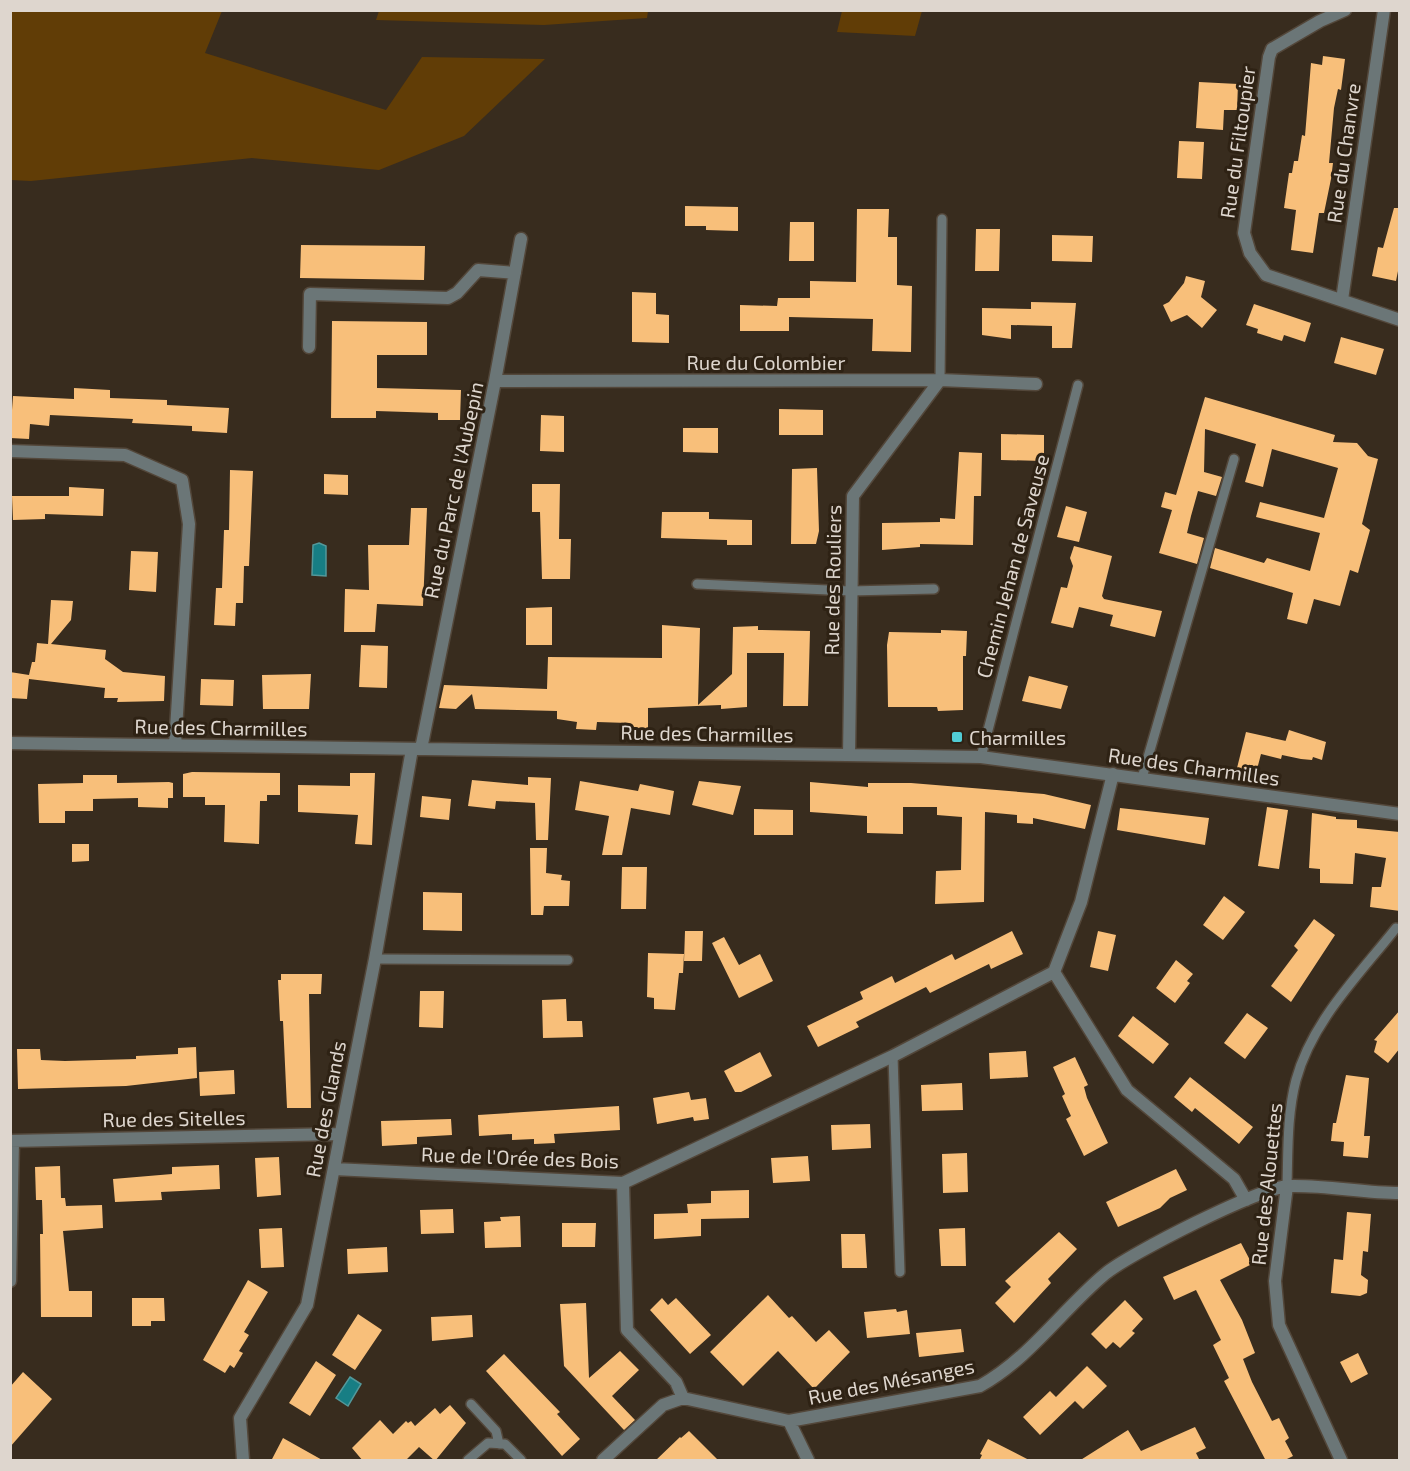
<svg xmlns="http://www.w3.org/2000/svg" width="1410" height="1471" viewBox="0 0 1410 1471" font-family="'Exo 2',sans-serif">
	<style>
		.green { fill: #613d06 }
		.water { fill: #177e84; stroke: #53989a; stroke-width: 1.5 }
		.building { fill: #f8bf7a }
		.lines { fill: none; stroke-linecap: round; stroke-linejoin: round }
		.service-casing { stroke: #53473a; stroke-width: 12 }
		.minor-casing { stroke: #53473a; stroke-width: 15 }
		.service { stroke: #6b7677; stroke-width: 9 }
		.minor { stroke: #6b7677; stroke-width: 12 }
		.poi-dot { fill: #51ccd4; stroke: #2e2214; stroke-width: 2 }
		.labels { text-anchor: middle; dominant-baseline: central; stroke-width: 6; stroke-linejoin: round; paint-order: stroke }
		.street-label { font-size: 20px; fill: #ded6ce; stroke: #2e2214 }
		.poi-label { font-size: 20px; fill: #ded6ce; stroke: #2e2214; text-anchor: start }
	</style>
	<rect width="100%" height="100%" fill="#382c1e"/>
	<path class="green" d="M10,11H222L205,53L386,110L422,57L545,59L464,136L379,170L252,158L31,181L11,180Z
		M379,11V10L648,11L647,18L544,25L376,20Z
		M842,11V10L922,11L915,36L837,32Z"/>
	<path class="water" d="M319,543L326,546V576L312,575L313,545Z
		M350,1377L361,1384L348,1406L336,1398Z"/>
	<path class="building" d="M1323,56L1345,59L1341,90L1338,89L1334,108L1329,163H1333L1331,179L1324,213H1319L1313,253L1291,250L1296,210L1284,208L1289,173H1292L1294,161H1298L1302,135L1305,136L1311,63L1322,65Z
		M1199,82L1238,84L1237,110H1224L1223,130L1196,128Z
		M1179,141L1204,142L1202,179L1177,178Z
		M685,206L738,207V231L706,230V226H685Z
		M1394,208H1400V261L1396,281L1372,276L1378,247L1383,248Z
		M857,209H889L888,237H897V285L912,286L911,352L872,351L873,319L789,317V331H740V305L777,306L778,298H810V281L856,282Z
		M790,222H814V261H789Z
		M976,229H1000L999,271H975Z
		M1052,235L1093,236L1092,262L1052,261Z
		M301,245L425,246L424,280L300,278Z
		M1186,276L1205,281L1201,297L1217,310L1202,328L1187,315L1171,322L1163,305L1169,302L1184,283Z
		M632,292L656,293V314L669,315V343L632,342Z
		M1031,302L1076,303L1072,348H1052V326L1011,325V339L982,335V308L1031,309Z
		M1254,304L1311,323L1305,342L1284,335L1282,341L1257,333L1258,329L1246,325Z
		M332,321L427,322V355H377V388L461,390L460,420H438V413L376,411V418H331Z
		M1341,337L1384,349L1376,375L1334,363Z
		M74,388L110,390V398L167,400V405L229,408L227,433L192,431V426L132,423L133,419L50,415L49,426L30,424L29,439L10,438L13,396L74,399Z
		M1205,397L1335,435L1333,442L1357,443L1368,456L1378,459L1362,524L1370,530L1358,573L1350,570L1340,606L1314,599L1307,624L1287,619L1293,593L1210,568L1215,548L1264,563L1267,558L1310,571L1320,533L1256,517L1260,502L1324,518L1338,468L1272,449L1263,487L1245,482L1256,444L1205,429L1204,472L1222,477L1216,496L1198,491L1191,516L1187,533L1204,538L1197,564L1159,553L1172,510L1161,507L1165,492L1176,495Z
		M779,409L823,410V435H779Z
		M541,415L564,416V452L540,451Z
		M683,428H718V453L683,452Z
		M1001,434L1044,435V461L1001,460Z
		M959,452L982,453L981,496H974L973,545L920,544V547L882,550V523L940,522V518L955,519Z
		M817,468L819,531L816,544H791L792,469Z
		M230,470L253,471L249,566H244L243,603H236L235,626L214,625L216,588H222L224,530H229Z
		M324,474L348,475V495L324,494Z
		M532,484H560L559,539H571L570,579H542L540,512H532Z
		M69,487L104,489L103,516L45,514V519L13,520L12,496H69Z
		M1066,506L1087,512L1079,542L1057,537Z
		M411,508H427L423,606L377,604L375,632H344L345,589L369,590L368,545H409Z
		M662,512H709V519L752,520V545H727V540L661,538Z
		M1074,546L1112,556L1102,596L1104,599L1162,611L1155,637L1110,626L1113,615L1079,607L1073,628L1051,623L1061,587L1067,588L1073,566L1070,558Z
		M131,551L158,552L156,592L129,590Z
		M51,600L73,601L71,620L51,644L106,650L105,659L123,672L165,676L164,701L117,702L118,698H104L105,688L29,679L27,699L10,698V672L29,675L32,662H35L37,643L48,644Z
		M552,607V645H526V608Z
		M662,625L700,628L698,705L732,674L733,627L758,626V630L810,631L808,706H783L784,653H747V707L721,709V705L648,708V730H628V723L597,722L596,730L576,729L577,722L557,719V711L475,709L472,694L456,709L439,708L444,685L547,689L548,657L662,658Z
		M941,630L967,631L966,656H963V710L938,711L937,707H888L887,645L889,632L941,633Z
		M361,645L388,646L387,688L359,687Z
		M311,674L309,709H263L262,675Z
		M1029,676L1068,686L1061,709L1022,701Z
		M201,679L234,680L233,706L200,705Z
		M1289,730L1326,742L1322,760L1313,757L1312,760L1301,759L1282,755L1281,759L1261,754L1255,777L1236,772L1246,732L1286,741L1284,746Z
		M192,772L280,773V795H267V801H260L259,844L224,842L225,805H205V797H183V774Z
		M350,773H375L372,845L355,844L358,815L298,812V785L350,786Z
		M83,775H117V783L169,782L173,783V798H168V808L138,807V798L93,799V811H65V823H39L38,784L83,783Z
		M528,777L551,778L548,840H536L535,803L496,801L495,809L468,806L472,780L528,785Z
		M580,781L638,791L640,784L674,791L670,815L631,808L622,855H602L609,816L575,810Z
		M699,781L741,786L733,815L692,805Z
		M810,782L868,787V783H911L1044,794L1091,805L1085,829L1033,818V824L1017,823V815L985,812L984,902L935,904L936,871L961,870L962,817L937,815V807H903V834L867,833V816L810,812Z
		M422,796L451,799L449,820L420,817Z
		M1267,807L1288,810L1279,869L1258,866Z
		M1120,808L1209,818L1205,845L1117,830Z
		M754,809L793,810V835H754Z
		M1312,813L1336,817V819L1357,820V828L1400,832V911L1370,907L1372,887H1381L1386,858L1355,853L1353,884L1320,883V869L1309,868Z
		M72,844H89V861L72,862Z
		M530,848H547L546,873L562,875L561,880L570,881L569,906H544L543,915H531Z
		M622,867H647L646,909H621Z
		M423,892L462,893V931L423,930Z
		M1224,896L1245,912L1223,940L1203,925Z
		M1314,919L1335,935L1291,1002L1271,986L1298,950L1294,946Z
		M685,931H703L702,961H684Z
		M1012,931L1023,954L991,969L989,964L930,993L926,987L856,1022L859,1027L818,1047L807,1026L863,999L860,992L892,976L895,983L952,954L955,960Z
		M1098,931L1116,935L1108,971L1090,967Z
		M724,937L739,965L760,954L773,981L739,998L712,943Z
		M648,953L684,954L683,973H679L675,1010L654,1009V998L647,997Z
		M1176,960L1193,974L1187,981L1190,983L1175,1003L1156,988Z
		M281,974H322L321,994H309L311,1108H287L283,1021H280L278,980H281Z
		M420,991H444L443,1028L419,1027Z
		M566,999L567,1021H582L583,1037L543,1038L542,1000Z
		M1400,1010V1048L1388,1063L1374,1052L1377,1041L1374,1040Z
		M1247,1013L1268,1028L1245,1059L1224,1043Z
		M1133,1016L1169,1044L1153,1064L1118,1036Z
		M196,1047L197,1078L126,1086L18,1089L17,1049H40L41,1060L65,1061L136,1059V1056L178,1054V1048Z
		M1026,1051L1028,1077L990,1079L989,1053Z
		M760,1052L772,1076L741,1092H735L724,1071Z
		M1075,1057L1088,1085L1084,1087L1087,1098L1108,1143L1084,1156L1066,1119L1071,1116L1062,1096L1065,1094L1053,1067Z
		M234,1070L235,1094L200,1096L199,1072Z
		M1346,1075L1369,1078L1364,1136H1370L1368,1158L1343,1156L1344,1142L1331,1141L1333,1123H1336Z
		M1190,1077L1253,1127L1239,1144L1195,1108L1192,1112L1174,1097Z
		M962,1083L963,1110L922,1111L921,1085Z
		M689,1092L691,1100L706,1098L709,1119L694,1121L693,1117L657,1124L653,1098Z
		M619,1106L620,1130L554,1134L555,1143L534,1144V1139L512,1140V1134L479,1136L478,1115Z
		M451,1119L452,1135L417,1137V1144L382,1146L381,1121Z
		M870,1124L871,1148L832,1150L831,1125Z
		M967,1153L968,1192L943,1193L942,1154Z
		M808,1156L810,1181L773,1183L771,1158Z
		M279,1157L281,1195L257,1197L255,1158Z
		M219,1165L220,1189L161,1192L162,1200L115,1202L113,1179L172,1174V1167Z
		M60,1166L61,1198H65L66,1206L102,1205L103,1228L63,1231L69,1291H92V1317H41L40,1234H43L42,1200H36L35,1167Z
		M1176,1169L1187,1190L1170,1198L1160,1208L1118,1227L1106,1202Z
		M749,1190V1218L701,1219V1236L654,1239V1214L688,1213L687,1204L711,1203V1191Z
		M453,1209L454,1233L421,1234L420,1210Z
		M1347,1212L1371,1214L1368,1252L1363,1251L1361,1275L1368,1280L1367,1293L1360,1296L1331,1293L1334,1259L1343,1260Z
		M520,1216L521,1247L485,1248L484,1222L501,1221L500,1217Z
		M562,1223H596L595,1247H562Z
		M282,1228L284,1267L261,1268L259,1229Z
		M965,1228L966,1266H941L939,1229Z
		M1059,1232L1077,1249L1048,1279L1051,1283L1014,1323L995,1303L1011,1287L1005,1281Z
		M841,1234H865L867,1268H842Z
		M1241,1243L1252,1264L1220,1280L1242,1320L1255,1353L1243,1359L1252,1382L1272,1421L1279,1418L1289,1438L1285,1441L1293,1456L1283,1461H1266L1224,1381L1229,1378L1213,1345L1221,1340L1196,1290L1174,1300L1163,1277Z
		M387,1247L388,1272L348,1274L347,1249Z
		M248,1280L268,1292L244,1332L249,1335L239,1351L243,1353L234,1368L230,1365L225,1373L203,1360Z
		M768,1295L789,1318L792,1316L816,1342L829,1330L850,1352L814,1389L778,1351L743,1386L710,1352Z
		M132,1298H164L165,1321H151V1326H132Z
		M662,1298L668,1305L676,1298L711,1335L690,1354L650,1310Z
		M1125,1300L1143,1319L1132,1331L1135,1333L1120,1348L1113,1342L1106,1349L1091,1334Z
		M586,1303L589,1378L620,1351L639,1370L612,1396L635,1420L624,1430L564,1366L560,1304Z
		M896,1309L897,1312L907,1310L910,1334L867,1338L864,1312Z
		M358,1314L382,1330L355,1370L332,1355Z
		M472,1315L473,1337L432,1341L431,1317Z
		M961,1329L964,1352L919,1357L916,1333Z
		M1358,1353L1368,1374L1351,1383L1340,1362Z
		M504,1354L560,1412L557,1414L580,1439L562,1456L486,1371Z
		M316,1361L336,1375L310,1416L289,1403Z
		M1087,1366L1107,1386L1083,1409L1075,1401L1040,1435L1023,1417L1050,1391L1056,1397Z
		M23,1372L52,1399L10,1447V1387Z
		M450,1405L466,1423L435,1461L419,1447L405,1461H363L352,1448L380,1420L393,1434L406,1421L408,1423L411,1421L415,1426L435,1408L440,1414Z
		M1195,1427L1206,1448L1196,1453L1200,1461H1079L1128,1430L1141,1451Z
		M689,1431L719,1461H655L680,1437L681,1438Z
		M283,1438L324,1461H271Z
		M988,1439L1031,1461H979L982,1455L980,1454Z"/>
	<g class="lines">
		<g class="service-casing">
			<path id="service" d="M940,380L942,219
				M697,584L850,591L934,589
				M981,757L1078,385
				M1142,778L1234,459
				M375,959L568,960
				M893,1056L900,1272
				M1287,1186C1288,1151 1287,1114 1296,1080C1312,1021 1359,975 1396,928
				M471,1404L496,1431L499,1444
				M468,1460L488,1443L505,1444L521,1460"/>
		</g>
		<g class="minor-casing">
			<path id="minor" d="M1345,10L1320,21L1272,49L1269,57L1244,233L1250,253L1266,275L1400,320
				M1342,300L1384,10
				M309,347L310,294L448,298L457,293L478,270L515,273
				M495,381L940,380L1036,384
				M10,451L125,455L182,480L189,524L175,745
				M10,743L981,757L1400,814
				M421,749L495,381L521,239
				M849,755L853,496L940,380
				M1054,972L1127,1090L1234,1179L1246,1200
				M1054,972L1081,902L1113,774
				M10,1141L339,1134
				M334,1169L623,1183L893,1056L1054,972
				M623,1183L627,1330L676,1382L683,1398
				M1287,1186L1275,1281L1279,1325L1341,1460
				M10,1281L13,1142
				M789,1421L808,1460
				M243,1460L240,1418L307,1305L375,959L412,749
				M603,1460L663,1405L683,1398L789,1421L980,1386C1029,1359 1063,1309 1105,1274C1129,1254 1262,1186 1290,1186C1327,1185 1363,1193 1400,1193"/>
		</g>
		<use href="#service" class="service"/>
		<use href="#minor" class="minor"/>
	</g>
	<rect class="poi-dot" x="951" y="731" width="12" height="12" rx="3"/>
	<g class="labels">
		<g class="street-label">
			<text transform="translate(1237 142) rotate(-82)">Rue du Filtoupier</text>
			<text transform="translate(1343 153) rotate(-82)">Rue du Chanvre</text>
			<text x="766" y="362">Rue du Colombier</text>
			<text transform="translate(453 490) rotate(-78)">Rue du Parc de l'Aubepin</text>
			<text transform="translate(1012 566) rotate(-75)">Chemin Jehan de Saveuse</text>
			<text transform="translate(832 580) rotate(-89)">Rue des Rouliers</text>
			<text transform="translate(221 727) rotate(1)">Rue des Charmilles</text>
			<text transform="translate(707 733) rotate(1)">Rue des Charmilles</text>
			<text transform="translate(1194 766) rotate(8)">Rue des Charmilles</text>
			<text transform="translate(325 1109) rotate(-79)">Rue des Glands</text>
			<text transform="translate(174 1118) rotate(-1)">Rue des Sitelles</text>
			<text transform="translate(520 1157) rotate(2)">Rue de l'Orée des Bois</text>
			<text transform="translate(1266 1184) rotate(-84)">Rue des Alouettes</text>
			<text transform="translate(891 1381) rotate(-11)">Rue des Mésanges</text>
		</g>
		<g class="poi-label">
			<text x="969" y="737">Charmilles</text>
		</g>
	</g>
	<rect width="1410" height="1471" fill="none" stroke="#ded6ce" stroke-width="24"/>
</svg>
